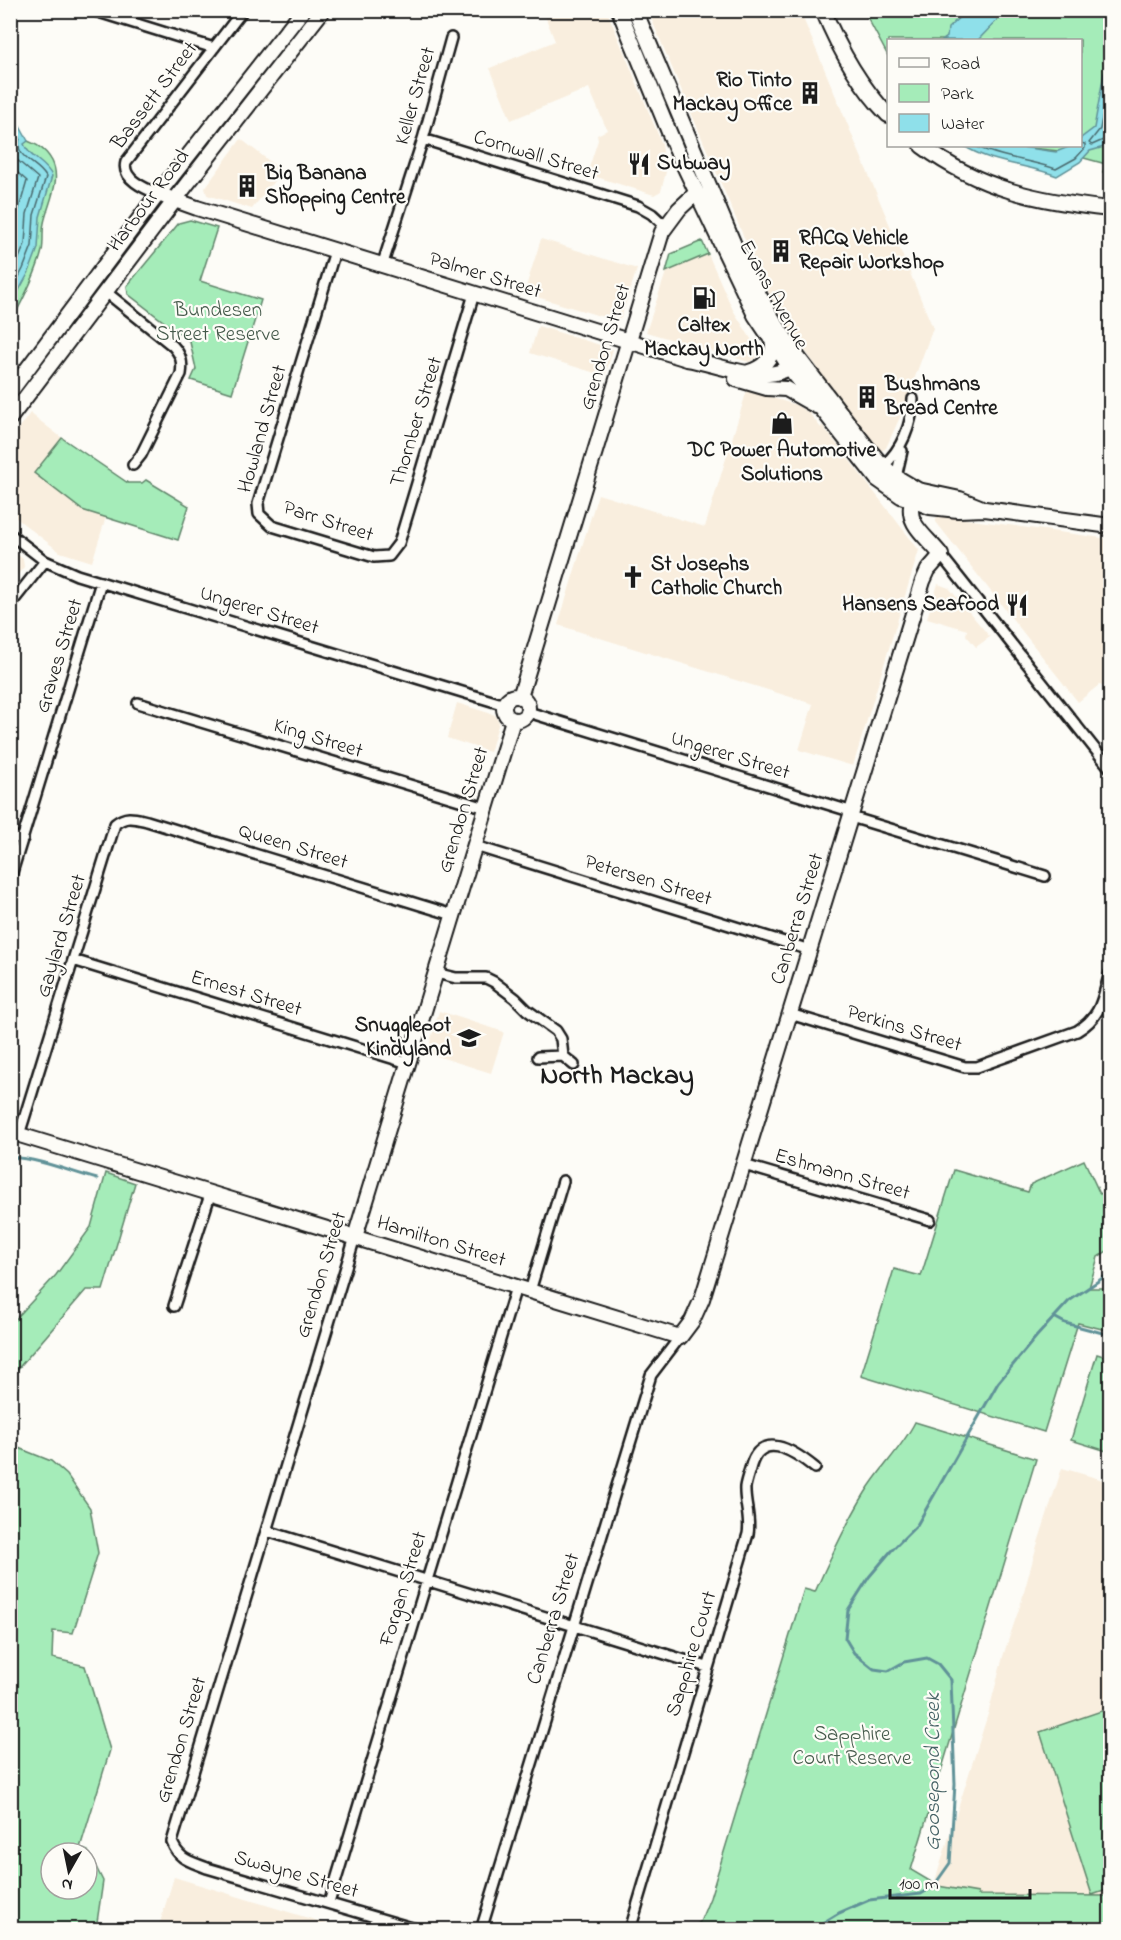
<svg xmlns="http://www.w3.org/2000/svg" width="1121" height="1940" viewBox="0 0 1121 1940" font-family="'Indie Flower',sans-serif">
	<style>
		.built { fill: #f9eede }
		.green { fill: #a5ecb9; stroke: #60846a; stroke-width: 1.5; fill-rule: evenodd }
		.water { fill: #8fe0ea; stroke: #619298; stroke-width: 1.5 }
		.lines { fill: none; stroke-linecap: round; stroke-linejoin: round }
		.shore { stroke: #4a6a6e; stroke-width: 1.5 }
		.stream { stroke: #619298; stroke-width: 3 }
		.street-casing { stroke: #1c1c1c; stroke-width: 14 }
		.secondary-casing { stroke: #1c1c1c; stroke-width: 18 }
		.street { stroke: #fdfcf7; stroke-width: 9 }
		.secondary { stroke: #fdfcf7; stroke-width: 14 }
		.labels { text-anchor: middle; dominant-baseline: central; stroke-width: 4.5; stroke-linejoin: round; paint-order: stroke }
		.poi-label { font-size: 21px; font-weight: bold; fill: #1c1c1c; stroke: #fdfcf7; text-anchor: start }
		.street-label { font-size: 21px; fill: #1c1c1c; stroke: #fdfcf7 }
		.park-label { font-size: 21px; fill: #455a4b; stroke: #fdfcf7 }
		.water-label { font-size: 22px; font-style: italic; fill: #446164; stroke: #fdfcf7 }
		.district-label { font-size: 27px; font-weight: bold; fill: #1c1c1c; stroke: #fdfcf7 }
	</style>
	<rect width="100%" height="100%" fill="#fdfcf7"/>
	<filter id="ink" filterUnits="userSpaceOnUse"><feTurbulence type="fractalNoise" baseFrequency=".0167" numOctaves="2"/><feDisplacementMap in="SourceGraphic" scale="12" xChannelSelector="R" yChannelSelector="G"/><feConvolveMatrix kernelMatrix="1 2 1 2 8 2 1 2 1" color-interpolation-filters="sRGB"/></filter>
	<g filter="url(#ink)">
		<path class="built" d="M546,10L607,11L662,144L666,172L661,191L654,195L587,174L598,140L597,135L607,130L589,88L511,120L490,68L555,41L543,11Z
			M648,11H800L933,328L901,415L886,448L880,452L821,377L820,371L788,328L762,280Z
			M241,139L282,171L252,209L207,195L205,188Z
			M541,239L637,269L621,318L613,320L524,293Z
			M708,254L733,310L758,350L756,358L749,362L646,332L666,272Z
			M538,326L613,349L605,376L530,353Z
			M747,390L796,405L809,413L821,428L822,425L919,550L853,766L799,750L813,704L558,625L598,494L705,527Z
			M30,413L62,438L35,473L82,510L106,517L92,562L60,552L11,514V440Z
			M942,516L1110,539V688L1099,685L1078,702L936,522V518Z
			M11,549L23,559L24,567L11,583Z
			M938,584L949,588L990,637L976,647L966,635L967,630L927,618Z
			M457,703L495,715L499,722L490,752L447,738Z
			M439,1011L504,1032L491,1073L427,1053Z
			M1062,1468L1110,1482V1929H961L978,1894L933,1887L988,1714L1004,1653L1021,1603L1035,1552Z
			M174,1877L344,1929H158Z"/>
		<path class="green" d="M864,11H1110V173L1103,172L1106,164L1058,151L1014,146H1080V40H888V56Z
			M11,135C28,141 43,144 52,161C62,181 48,203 44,223C42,232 44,242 42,251C36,275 23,300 11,322Z
			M190,220L217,228L200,281L261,300L232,393L191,380L196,369L190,342L128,294L127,286L179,223Z
			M702,241L708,254L666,272L671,254Z
			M62,438L128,483H142L146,480L189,506L178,540L82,510L34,473Z
			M1084,1160L1100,1194L1110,1187V1249L1098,1257L1089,1288H1104L1110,1284V1331L1078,1323L1044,1432L861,1376L894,1269L921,1276L954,1170L1028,1192L1031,1184Z
			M106,1173L135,1183L103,1290H86L16,1371L11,1386V1324L56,1275L91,1227Z
			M1097,1354L1110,1358V1452L1071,1440Z
			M915,1422L1036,1459L911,1870L938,1886L978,1893V1895L1110,1896V1929H690L700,1922L710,1898L804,1589L815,1592C830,1558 846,1524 865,1493C880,1468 902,1448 915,1422Z
			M11,1445L51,1461L67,1475L90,1508L98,1553L73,1633L53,1631L52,1658L85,1666L110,1750L80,1848L88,1851L103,1881L96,1929H11L10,1586L14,1568V1519L11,1517ZM51,1853H87V1889H51Z
			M1110,1708V1889L1092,1895L1040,1732Z"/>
		<path class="water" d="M966,11V10L1006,11L978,40H943L947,37L948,28Z
			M1110,67V140L1104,147L1090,151L1080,162L1057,176C1026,164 992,164 964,146H1014L1056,152L1071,146H1080L1081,138L1094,128L1104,73Z
			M10,101L18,123L28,141L24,144C29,158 46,162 52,176L40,217L38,248L29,272L11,305Z"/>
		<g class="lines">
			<path class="shore" d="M1110,75L1100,129L1089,143L1092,145L1110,137
				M10,120L20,138C13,158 38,162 46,177L34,215L32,246L23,269L10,294
				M975,146C1001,158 1029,160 1056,169L1076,158L1085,148V144L1080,143
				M10,147L16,159L38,178L27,214L25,244L10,279
				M10,166L27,181L18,212L16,242L10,258"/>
			<path class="stream" d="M10,1157C40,1159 68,1171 97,1179
				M1054,1317L1065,1323L1110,1335
				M811,1930L839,1913L869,1900L921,1894L933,1887L950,1863L955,1784L951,1680L938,1664L927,1658L904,1662L888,1671L874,1669L854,1653L845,1638L848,1610L869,1577L891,1551L917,1525L998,1383L1036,1337L1069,1301L1110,1273"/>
			<g class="street-casing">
				<path id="street" d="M92,10L214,48
					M423,139L638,206L652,214L665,226
					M158,194C146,189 121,179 126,162L243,10
					M335,251L258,504L259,514L272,526L374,557L389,556L399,543L474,294
					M382,266L423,139L451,38
					M106,292L173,346C181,355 183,362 181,374L141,455L133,465
					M883,466C902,450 912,424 913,399
					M896,477L902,451
					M10,534L45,561L77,575L505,705
					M941,555L1110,768
					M10,605L45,561
					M138,703L486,808
					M528,712L853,812
					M851,817L1045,876
					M10,836L23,839
					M475,846L810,950
					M10,879L101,582
					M73,960L408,1063
					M436,973L456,978H486L494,982L515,998L527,1010L556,1031L561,1039L563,1056L538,1057
					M790,1014L965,1067H977L1077,1031C1102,1016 1102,999 1110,973
					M563,1056L574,1065
					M19,1135L115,824C126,815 134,818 147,821L453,915
					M744,1165L930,1220
					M355,1237L172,1842C179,1860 190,1861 207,1868L419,1930
					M530,1291L563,1181
					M174,1306L211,1192
					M267,1531L707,1667
					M329,1903L516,1287
					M481,1930L651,1375L680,1337
					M630,1930L748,1534C751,1518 744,1503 745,1487C746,1481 748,1475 750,1469C760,1429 793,1450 815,1468"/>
			</g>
			<g class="secondary-casing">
				<path id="secondary" d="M619,10L676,149L755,315L795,375L877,479L901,496L930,507L958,510L985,509L1110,526
					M635,10L740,259L767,310L793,351L866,446L883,466L896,477L918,490L960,499L980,507
					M823,10C839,49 859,85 888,115
					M922,146C981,190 1039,201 1110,209
					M158,194L197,208L687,359C721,364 772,391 799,359
					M749,372C762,368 773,359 773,344
					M736,379L767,388L786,389L816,406
					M10,392L158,194L303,10
					M10,418L187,184L323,10
					M504 708a12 12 0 1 1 24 0a12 12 0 1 1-24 0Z
					M520,697L662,232L679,209L696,193
					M10,1132L680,1337L692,1321L702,1299L923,581L928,570L941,555C929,538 905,525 912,501L932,493
					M355,1237L513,720"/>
			</g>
			<use href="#street" class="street"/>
			<use href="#secondary" class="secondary"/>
		</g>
	</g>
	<defs>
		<g id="building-bare" transform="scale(1.8)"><path d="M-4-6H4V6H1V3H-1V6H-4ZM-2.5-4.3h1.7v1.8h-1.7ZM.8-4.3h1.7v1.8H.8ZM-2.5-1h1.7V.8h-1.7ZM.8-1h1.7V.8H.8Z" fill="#1c1c1c" stroke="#fdfcf7" stroke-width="2.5" paint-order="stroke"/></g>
		<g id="restaurant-bare" transform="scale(1.8)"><path d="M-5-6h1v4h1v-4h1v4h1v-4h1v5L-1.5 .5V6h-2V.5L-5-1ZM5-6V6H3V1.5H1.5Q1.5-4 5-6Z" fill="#1c1c1c" stroke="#fdfcf7" stroke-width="2.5" paint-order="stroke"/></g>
		<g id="fuel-bare" transform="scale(1.8)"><path d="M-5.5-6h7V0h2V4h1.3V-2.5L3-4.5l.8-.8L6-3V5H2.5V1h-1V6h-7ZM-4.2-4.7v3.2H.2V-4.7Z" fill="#1c1c1c" stroke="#fdfcf7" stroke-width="2.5" paint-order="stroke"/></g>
		<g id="shop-bare" transform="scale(1.8)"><path d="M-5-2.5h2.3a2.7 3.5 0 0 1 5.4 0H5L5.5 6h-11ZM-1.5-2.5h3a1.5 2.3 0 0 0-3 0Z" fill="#1c1c1c" stroke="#fdfcf7" stroke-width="2.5" paint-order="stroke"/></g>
		<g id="church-bare" transform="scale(1.8)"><path d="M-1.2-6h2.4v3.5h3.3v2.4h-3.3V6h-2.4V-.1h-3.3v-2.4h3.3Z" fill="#1c1c1c" stroke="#fdfcf7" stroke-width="2.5" paint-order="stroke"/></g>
		<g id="school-bare" transform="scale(1.8)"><path d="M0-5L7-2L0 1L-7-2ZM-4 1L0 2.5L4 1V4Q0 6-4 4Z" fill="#1c1c1c" stroke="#fdfcf7" stroke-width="2.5" paint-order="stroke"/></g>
	</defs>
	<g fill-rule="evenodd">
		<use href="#building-bare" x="810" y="93"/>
		<use href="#restaurant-bare" x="639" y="164"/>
		<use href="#building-bare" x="247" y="186"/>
		<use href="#building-bare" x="781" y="251"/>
		<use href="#fuel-bare" x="704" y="298"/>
		<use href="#building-bare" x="867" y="397"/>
		<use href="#shop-bare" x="782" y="423"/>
		<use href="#church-bare" x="633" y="577"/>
		<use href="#restaurant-bare" x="1017" y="605"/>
		<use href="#school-bare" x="469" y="1038"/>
	</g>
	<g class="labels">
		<g class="poi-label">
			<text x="792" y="81" text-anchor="end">Rio Tinto<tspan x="792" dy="24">Mackay Office</tspan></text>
			<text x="657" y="164">Subway</text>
			<text x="265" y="174">Big Banana<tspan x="265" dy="24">Shopping Centre</tspan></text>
			<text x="799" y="239">RACQ Vehicle<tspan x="799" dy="24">Repair Workshop</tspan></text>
			<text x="704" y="326" text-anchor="middle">Caltex<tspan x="704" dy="24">Mackay North</tspan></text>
			<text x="885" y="385">Bushmans<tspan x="885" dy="24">Bread Centre</tspan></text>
			<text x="782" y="451" text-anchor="middle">DC Power Automotive<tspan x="782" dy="24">Solutions</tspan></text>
			<text x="651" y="565">St Josephs<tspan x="651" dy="24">Catholic Church</tspan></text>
			<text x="999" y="605" text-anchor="end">Hansens Seafood</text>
			<text x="451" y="1026" text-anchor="end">Snugglepot<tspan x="451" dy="24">Kindyland</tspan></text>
		</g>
		<g class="street-label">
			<text transform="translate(155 96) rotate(-53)">Bassett Street</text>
			<text transform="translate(416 96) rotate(-74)">Keller Street</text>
			<text transform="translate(536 156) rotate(17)">Cornwall Street</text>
			<text transform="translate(149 201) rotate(-53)">Harbour Road</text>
			<text transform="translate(485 276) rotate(17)">Palmer Street</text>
			<text transform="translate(773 295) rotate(61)">Evans Avenue</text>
			<text transform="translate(606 347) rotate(-73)">Grendon Street</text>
			<text transform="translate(417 422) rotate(-73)">Thornber Street</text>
			<text transform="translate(263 429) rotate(-74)">Howland Street</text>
			<text transform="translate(328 522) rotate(18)">Parr Street</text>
			<text transform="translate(259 611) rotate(17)">Ungerer Street</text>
			<text transform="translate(60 656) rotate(-73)">Graves Street</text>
			<text transform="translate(318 739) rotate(17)">King Street</text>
			<text transform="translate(730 756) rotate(17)">Ungerer Street</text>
			<text transform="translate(464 810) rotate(-73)">Grendon Street</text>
			<text transform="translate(293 847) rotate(17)">Queen Street</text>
			<text transform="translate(648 881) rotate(17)">Petersen Street</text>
			<text transform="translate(798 919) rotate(-73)">Canberra Street</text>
			<text transform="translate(62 936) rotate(-73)">Gaylard Street</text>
			<text transform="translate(246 994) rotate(17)">Ernest Street</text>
			<text transform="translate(904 1029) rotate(17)">Perkins Street</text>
			<text transform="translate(842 1175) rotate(16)">Eshmann Street</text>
			<text transform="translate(441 1242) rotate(17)">Hamilton Street</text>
			<text transform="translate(322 1275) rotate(-73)">Grendon Street</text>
			<text transform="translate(404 1589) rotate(-73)">Forgan Street</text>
			<text transform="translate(554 1619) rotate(-73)">Canberra Street</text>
			<text transform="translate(692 1654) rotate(-73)">Sapphire Court</text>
			<text transform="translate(182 1740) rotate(-73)">Grendon Street</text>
			<text transform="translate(296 1875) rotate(16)">Swayne Street</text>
		</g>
		<g class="park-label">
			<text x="218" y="311">Bundesen<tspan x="218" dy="24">Street Reserve</tspan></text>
			<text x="852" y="1735">Sapphire<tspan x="852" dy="24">Court Reserve</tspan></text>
		</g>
		<g class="water-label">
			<text transform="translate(934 1772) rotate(-90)">Goosepond Creek</text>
		</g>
		<g class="district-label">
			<text x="617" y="1076">North Mackay</text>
		</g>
	</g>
	<rect width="1121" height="1940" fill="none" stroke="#fdfcf7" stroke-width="36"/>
	<rect x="18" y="18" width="1085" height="1904" fill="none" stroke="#1c1c1c" stroke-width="2" filter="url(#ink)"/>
	<rect x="887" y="39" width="195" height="108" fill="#fdfcf7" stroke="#a3a29f" stroke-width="1.5"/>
	<rect x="899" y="58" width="30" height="9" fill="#fdfcf7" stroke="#a3a29f" stroke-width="1.5"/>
	<text x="941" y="69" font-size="18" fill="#1c1c1c">Road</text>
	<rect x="899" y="84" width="30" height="18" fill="#a5ecb9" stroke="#a3a29f" stroke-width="1.5"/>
	<text x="941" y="99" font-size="18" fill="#1c1c1c">Park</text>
	<rect x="899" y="114" width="30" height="18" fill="#8fe0ea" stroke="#a3a29f" stroke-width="1.5"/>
	<text x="941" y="129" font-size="18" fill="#1c1c1c">Water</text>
	<g transform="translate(69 1871) rotate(189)"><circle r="28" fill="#fdfcf7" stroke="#a3a29f" stroke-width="1.5"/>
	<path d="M0-4.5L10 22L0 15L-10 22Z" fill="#1c1c1c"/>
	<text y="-9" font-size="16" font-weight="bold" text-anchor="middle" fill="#1c1c1c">N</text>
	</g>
	<path d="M890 1889v9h140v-9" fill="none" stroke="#1c1c1c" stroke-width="3"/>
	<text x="899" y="1889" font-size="18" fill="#1c1c1c" stroke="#fdfcf7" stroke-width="4.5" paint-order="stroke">100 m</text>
</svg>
